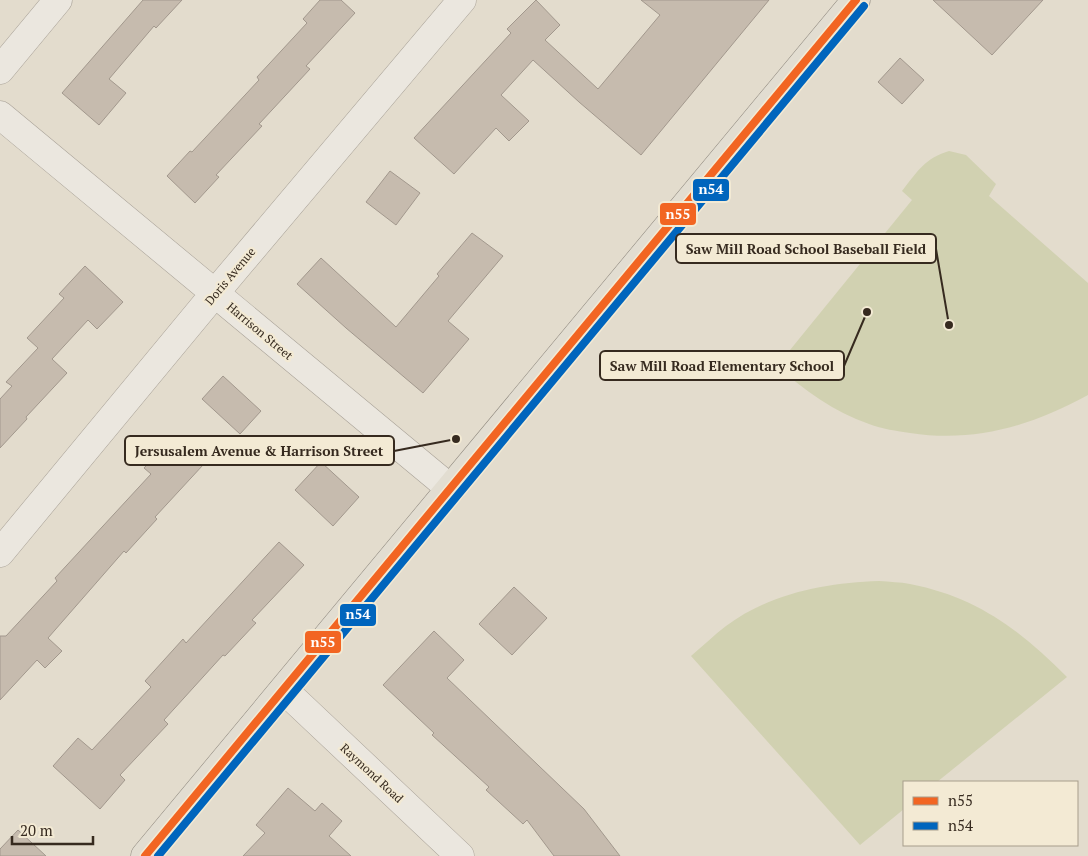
<svg xmlns="http://www.w3.org/2000/svg" width="1088" height="856" viewBox="0 0 1088 856" font-family="'PT Serif',serif">
	<style>
		.green { fill: #d1d1b1 }
		.building { fill: #c6bbae; stroke: #a2988d }
		.lines { fill: none; stroke-linecap: round; stroke-linejoin: round }
		.minor-casing { stroke: #a8a197; stroke-width: 29 }
		.major-casing { stroke: #8d877d; stroke-width: 29 }
		.minor { stroke: #ebe7df; stroke-width: 28 }
		.major { stroke: #e2ddd1; stroke-width: 28 }
		.bus-1-casing { stroke: #f3ead4; stroke-width: 11 }
		.bus-2-casing { stroke: #f3ead4; stroke-width: 11 }
		.bus-1 { stroke: #f26522; stroke-width: 8 }
		.bus-2 { stroke: #0065bd; stroke-width: 8 }
		.labels { text-anchor: middle; dominant-baseline: central; stroke-width: 4.5; stroke-linejoin: round; paint-order: stroke }
		.street-label { font-size: 12px; fill: #362a1f; stroke: #f3ead4 }
		.leader { fill: none; stroke: #362a1f; stroke-width: 2 }
		.callout-dot { fill: #362a1f; stroke: #f3ead4; stroke-width: 2 }
		.callout { fill: #f3ead4; stroke: #362a1f; stroke-width: 2 }
		.callout-label { font-size: 14px; text-anchor: middle; font-weight: bold; fill: #362a1f }
		.line-badge { stroke: #f3ead4; stroke-width: 2 }
		.badge-label { font-size: 14px; text-anchor: middle; font-weight: bold; fill: #fff }
	</style>
	<rect width="100%" height="100%" fill="#e3dccd"/>
	<path class="green" d="M949,151L966,155L996,184L989,196L1088,283V395C1031,426 975,443 910,433C897,431 882,429 869,424C834,412 804,390 777,366L912,200L902,191C917,172 925,158 949,151Z
		M879,581C890,582 900,582 910,584C977,597 1020,630 1067,677L937,782H904V809L860,845L691,656C703,646 714,635 726,626C770,593 826,583 879,581Z"/>
	<path class="building" d="M143,0H182L156,28L154,26L109,79L126,93L99,125L62,93Z
		M320,0H341L355,13L306,66L310,69L259,124L262,126L216,175L219,177L195,203L167,176L190,151L192,152L259,80L257,77L307,23L303,19Z
		M536,0L560,25L545,40L598,89L660,15L641,0H769L641,155L579,102L533,60L501,95L529,121L509,141L496,128L454,174L414,138L511,33L507,29Z
		M933,0H1043L992,55Z
		M900,58L924,80L902,104L878,82Z
		M390,171L420,193L396,225L366,202Z
		M472,233L503,256L448,321L469,339L423,393L346,328L297,284L321,258L396,327L439,276L437,274Z
		M85,266L123,302L97,329L88,320L52,359L67,373L26,417L27,419L0,448V399L12,386L6,382L38,348L27,338L64,298L59,294Z
		M223,376L261,411L240,434L202,399Z
		M173,437L203,465L155,517L157,519L126,553L124,551L48,638L62,651L45,668L37,660L0,700V636H6L57,581L55,578L151,474L144,468Z
		M321,462L359,497L333,526L295,490Z
		M279,542L304,565L252,620L256,623L225,656L223,655L164,720L168,724L120,775L125,780L100,809L53,766L78,738L92,750L151,687L145,681L183,639L186,643Z
		M514,587L547,618L512,655L479,624Z
		M434,631L464,660L447,678L584,809L620,856H554L527,820L523,824L486,790L489,787L432,735L434,733L383,685Z
		M288,788L315,811L322,803L342,821L329,836L351,856H243L265,833L256,825Z
		M18,830L46,856H0V849Z"/>
	<g class="lines">
		<g class="minor-casing">
			<path id="minor" d="M0,70L58,0
				M0,115L451,489
				M0,553L215,293L462,0
				M284,690L460,856"/>
		</g>
		<g class="major-casing">
			<path id="major" d="M145,856L856,0"/>
		</g>
		<use href="#minor" class="minor"/>
		<use href="#major" class="major"/>
		<g class="bus-1-casing">
			<path id="bus-1" d="M145,856L856,0"/>
		</g>
		<g class="bus-2-casing">
			<path id="bus-2" d="M158,856L864,6"/>
		</g>
		<use href="#bus-1" class="bus-1"/>
		<use href="#bus-2" class="bus-2"/>
	</g>
	<g class="labels">
		<g class="street-label">
			<text transform="translate(230 276) rotate(-50)">Doris Avenue</text>
			<text transform="translate(260 331) rotate(40)">Harrison Street</text>
			<text transform="translate(372 773) rotate(43)">Raymond Road</text>
		</g>
	</g>
	<path class="leader" d="M949 325L936 249M867 312L844 366M456 439L394 451"/>
	<g class="callout-dot">
		<circle cx="949" cy="325" r="5"/>
		<circle cx="867" cy="312" r="5"/>
		<circle cx="456" cy="439" r="5"/>
	</g>
	<g class="callout">
		<rect x="676" y="234" width="260" height="29" rx="5"/>
		<rect x="600" y="351" width="244" height="29" rx="5"/>
		<rect x="125" y="436" width="269" height="29" rx="5"/>
	</g>
	<g class="callout-label">
		<text x="806" y="254">Saw Mill Road School Baseball Field</text>
		<text x="722" y="371">Saw Mill Road Elementary School</text>
		<text x="259" y="456">Jersusalem Avenue &amp; Harrison Street</text>
	</g>
	<g class="line-badge">
		<rect x="692" y="178" width="38" height="24" rx="5" fill="#0065bd"/>
		<rect x="659" y="202" width="38" height="24" rx="5" fill="#f26522"/>
		<rect x="339" y="603" width="38" height="24" rx="5" fill="#0065bd"/>
		<rect x="304" y="630" width="38" height="24" rx="5" fill="#f26522"/>
	</g>
	<g class="badge-label">
		<text x="711" y="194">n54</text>
		<text x="678" y="219">n55</text>
		<text x="358" y="619">n54</text>
		<text x="323" y="647">n55</text>
	</g>
	<rect x="903" y="781" width="175" height="65" fill="#f3ead4" stroke="#a79d8c"/>
	<rect x="913" y="797" width="25" height="8" fill="#f26522" stroke="#a79d8c"/>
	<text x="948" y="806" font-size="15" fill="#362a1f">n55</text>
	<rect x="913" y="822" width="25" height="8" fill="#0065bd" stroke="#a79d8c"/>
	<text x="948" y="831" font-size="15" fill="#362a1f">n54</text>
	<path d="M12 836v8h81v-8" fill="none" stroke="#362a1f" stroke-width="2.5"/>
	<text x="20" y="836" font-size="15" fill="#362a1f" stroke="#f3ead4" stroke-width="4" paint-order="stroke">20 m</text>
</svg>
